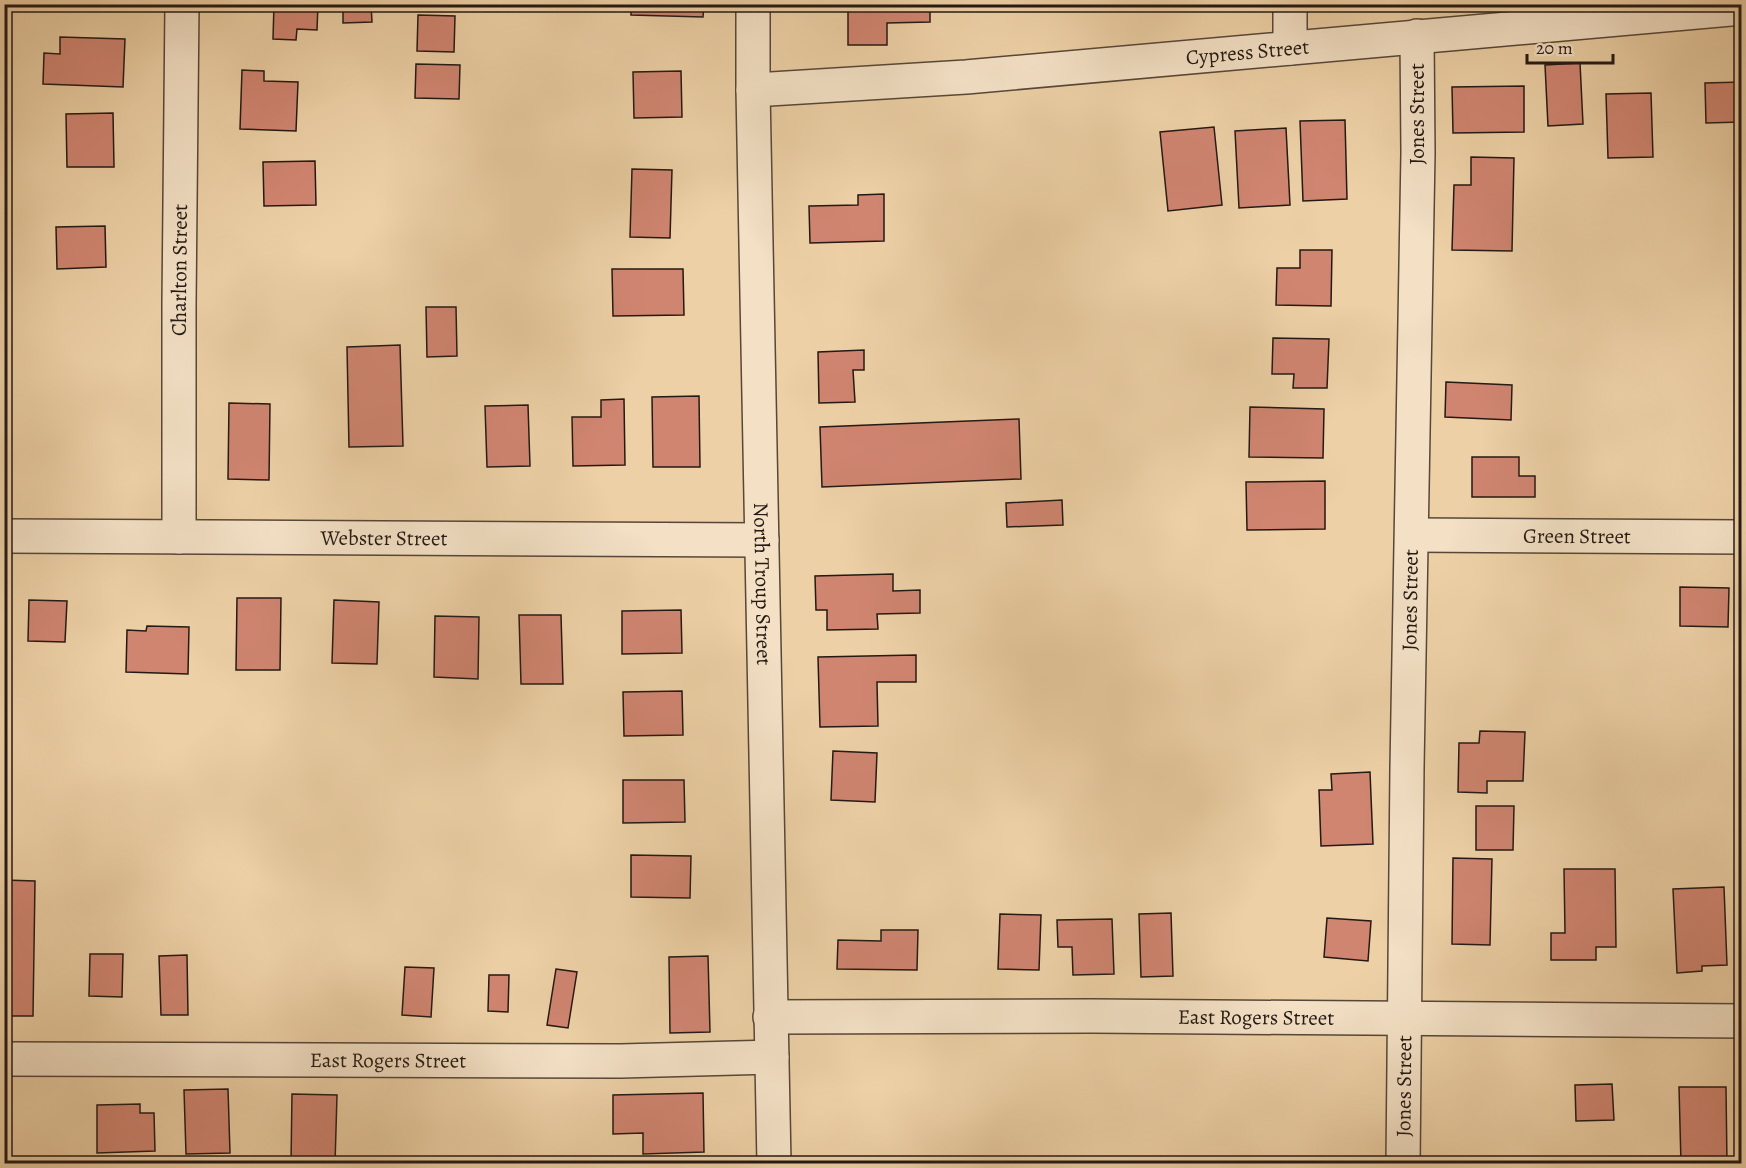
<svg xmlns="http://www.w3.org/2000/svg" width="1746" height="1168" viewBox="0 0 1746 1168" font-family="Alegreya,serif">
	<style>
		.building { fill: #d08571; stroke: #241914; stroke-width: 1.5 }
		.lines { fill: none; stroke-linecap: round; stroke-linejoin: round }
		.minor-casing { stroke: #564738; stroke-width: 36 }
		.minor { stroke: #f3e0c5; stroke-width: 33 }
		.labels { text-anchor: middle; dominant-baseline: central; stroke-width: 4.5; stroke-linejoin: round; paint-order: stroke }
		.street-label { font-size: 21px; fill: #241914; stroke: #f3e0c5 }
	</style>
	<rect width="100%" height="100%" fill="#edd0a6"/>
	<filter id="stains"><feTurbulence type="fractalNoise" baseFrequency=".00333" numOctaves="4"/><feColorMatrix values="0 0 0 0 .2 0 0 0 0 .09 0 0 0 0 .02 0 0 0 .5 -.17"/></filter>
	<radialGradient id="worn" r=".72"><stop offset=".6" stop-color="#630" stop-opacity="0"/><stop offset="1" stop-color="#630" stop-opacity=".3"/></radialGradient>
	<path class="building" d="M57,4H111V10L57,9Z
		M274,4H318L317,30L297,29L296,40L273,39Z
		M343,4H371L372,22L343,23Z
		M631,4H704L703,17L631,15Z
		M848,4H930V22L887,23V45H848Z
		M418,15L455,16L454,52L417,51Z
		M60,37L125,39L123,87L43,84L44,53L60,54Z
		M1580,63L1583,124L1548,126L1545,65Z
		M416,64L460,65L459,99L415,98Z
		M242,70L264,71V81L298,82L296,131L240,129Z
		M681,71L682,117L634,118L633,72Z
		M1742,82V122L1706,123L1705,83Z
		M1524,86V132L1453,133L1452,87Z
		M1651,93L1653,157L1608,158L1606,94Z
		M113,113L114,167H67L66,114Z
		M1345,120L1347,199L1303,201L1300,121Z
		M1214,127L1222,205L1168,211L1160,132Z
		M1286,128L1290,205L1239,208L1235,131Z
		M1471,157L1514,158L1512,251L1452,250L1454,185H1471Z
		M315,161L316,205L264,206L263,162Z
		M632,169L672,170L670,238L630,237Z
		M884,194V241L810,243L809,206L858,205V195Z
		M105,226L106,267L57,269L56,227Z
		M1300,250H1332L1331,306L1276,305L1277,268H1300Z
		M612,269H683L684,315L613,316Z
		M426,307H456L457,356L427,357Z
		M1273,338L1329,339L1327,388H1293L1294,374H1272Z
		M400,345L403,446L349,447L347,347Z
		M864,350V370H853L855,402L819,403L818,352Z
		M1446,382L1512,385L1511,420L1445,417Z
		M699,396L700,467H653L652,397Z
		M624,399L625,465L573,466L572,417H601V400Z
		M229,403L270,404L269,480L228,479Z
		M528,405L530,466L487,467L485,406Z
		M1250,407L1324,409L1323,458L1249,457Z
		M1019,419L1021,479L822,487L820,427Z
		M1472,457H1519V476H1535V497H1472Z
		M1325,481V529L1247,530L1246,482Z
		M1062,500L1063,525L1007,527L1006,503Z
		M893,574V591L920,590V613L877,614L878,629L827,630V610H816L815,576Z
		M1680,587L1729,588L1728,627L1680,626Z
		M237,598H281L280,670H236Z
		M29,600L67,601L65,642L28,641Z
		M334,600L379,602L377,664L332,663Z
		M681,610L682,653L622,654V611Z
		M519,615H561L563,684H521Z
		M435,616L479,617L478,679L434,677Z
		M147,626L189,627L188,674L126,672L127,630L146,631Z
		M916,655V682H877L878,726L820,727L818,657Z
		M682,691L683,735L624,736L623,692Z
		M1480,731L1525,732L1523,781H1487V793L1458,792L1459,743H1479Z
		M833,751L877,753L875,802L831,800Z
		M1370,772L1373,844L1321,846L1319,790H1332L1331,774Z
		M623,780H684L685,822L623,823Z
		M1476,806H1514L1513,850H1476Z
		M631,855L691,856L690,898L631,897Z
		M1453,858L1492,859L1490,945L1452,944Z
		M1564,869H1615L1616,947H1596V960H1551V933H1565Z
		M4,880L35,881L33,1016H4Z
		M1724,887L1727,965L1702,966V971L1677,973L1673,889Z
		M1171,913L1173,976L1141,977L1139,914Z
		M1000,914L1041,915L1039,970L998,969Z
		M1327,918L1371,921L1368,961L1324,957Z
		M1112,919L1114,974L1073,975L1072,947H1058L1057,920Z
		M881,930H918L917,970L837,969L838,940L881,941Z
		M90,954H123L122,997L89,996Z
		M187,955L188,1015H161L159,956Z
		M708,956L710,1032L670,1033L669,957Z
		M405,967L434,968L431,1017L402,1015Z
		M556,969L577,972L568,1028L547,1025Z
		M489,975H509L508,1012L488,1011Z
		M1612,1084L1614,1120L1576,1121L1575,1085Z
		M1679,1087H1726L1727,1164H1681Z
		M228,1089L230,1153L186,1154L184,1090Z
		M703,1093L704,1152L643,1154V1133L613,1134V1095Z
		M292,1094L337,1095L335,1164L291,1163Z
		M140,1104V1113H154L155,1151L97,1153V1105Z"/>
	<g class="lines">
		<g class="minor-casing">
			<g id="minor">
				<path id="s1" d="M753,4V90L774,1164"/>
				<path d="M1290,4V48"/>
				<path id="s2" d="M753,90L966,77L1742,8"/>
				<path id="s3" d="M1412,535L1742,537"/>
				<path id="s4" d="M4,536L762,540"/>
				<path id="s5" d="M179,537V304L182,4"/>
				<path id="s6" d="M770,1017L1092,1016L1742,1021"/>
				<path id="s7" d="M4,1059L621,1061L772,1057"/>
				<path id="s8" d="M1403,1164L1407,768L1418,153L1417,36"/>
			</g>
		</g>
		<use href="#minor" class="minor"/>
	</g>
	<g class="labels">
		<g class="street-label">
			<text stroke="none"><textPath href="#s2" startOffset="496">Cypress Street</textPath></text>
			<text transform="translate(1417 114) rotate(-90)">Jones Street</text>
			<text stroke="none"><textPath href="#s5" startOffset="267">Charlton Street</textPath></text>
			<text stroke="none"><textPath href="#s3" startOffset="165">Green Street</textPath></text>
			<text stroke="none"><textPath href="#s4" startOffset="380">Webster Street</textPath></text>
			<text stroke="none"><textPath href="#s1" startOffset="580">North Troup Street</textPath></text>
			<text stroke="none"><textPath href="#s8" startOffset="564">Jones Street</textPath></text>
			<text stroke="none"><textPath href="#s6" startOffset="486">East Rogers Street</textPath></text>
			<text stroke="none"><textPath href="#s7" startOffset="384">East Rogers Street</textPath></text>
			<text stroke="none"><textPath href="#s8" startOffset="78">Jones Street</textPath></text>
		</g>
	</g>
	<rect width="1746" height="1168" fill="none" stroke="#edd0a6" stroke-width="24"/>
	<rect x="6" y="6" width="1734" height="1156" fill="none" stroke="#241914" stroke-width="3"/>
	<rect x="12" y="12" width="1722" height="1144" fill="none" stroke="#241914" stroke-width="1.5"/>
	<path d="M1527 54v9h86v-9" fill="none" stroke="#241914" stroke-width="3"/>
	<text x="1536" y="54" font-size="18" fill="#241914" stroke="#f3e0c5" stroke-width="4.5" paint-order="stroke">20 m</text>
	<rect width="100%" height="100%" filter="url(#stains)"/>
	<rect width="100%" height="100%" fill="url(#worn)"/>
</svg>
